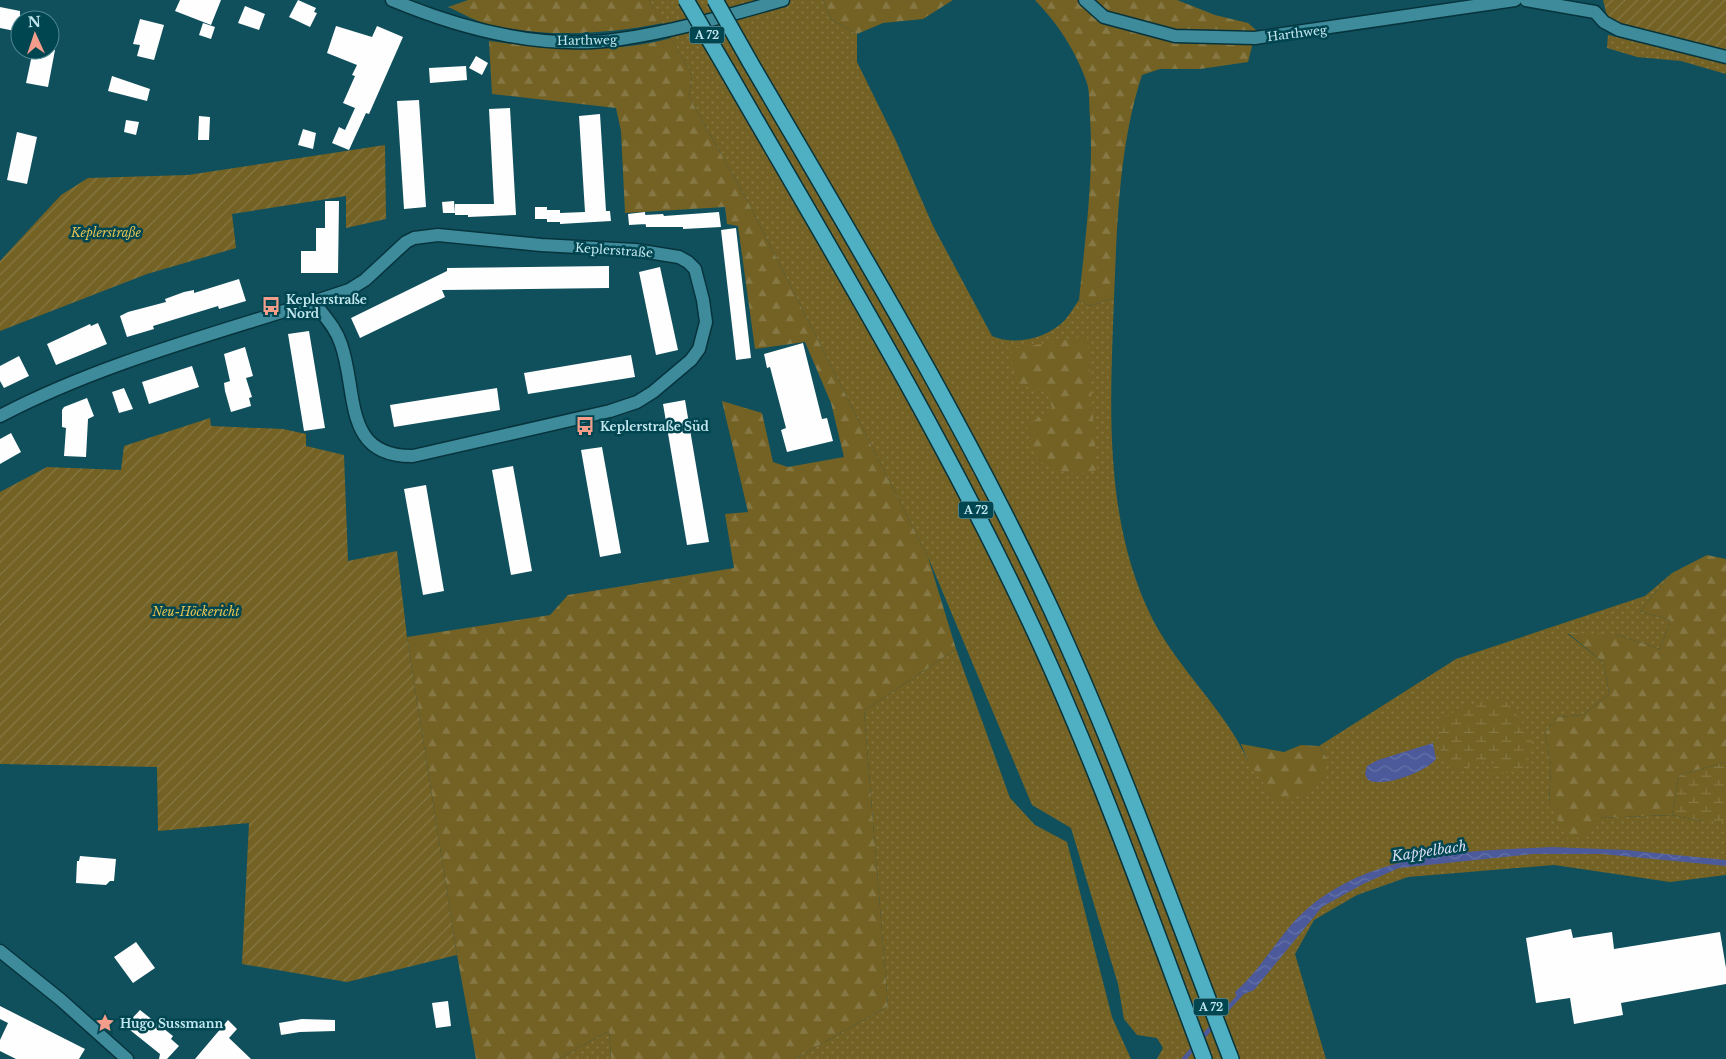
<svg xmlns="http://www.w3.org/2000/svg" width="1726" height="1059" viewBox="0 0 1726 1059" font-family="'Libre Baskerville',serif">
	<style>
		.grass { fill: url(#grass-dots) }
		.forest { fill: url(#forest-firs) }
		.wetland { fill: url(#wetland-marsh) }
		.garden { fill: url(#garden-furrows) }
		.water { fill: url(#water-waves) }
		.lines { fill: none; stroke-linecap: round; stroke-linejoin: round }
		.stream { stroke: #4c5a9b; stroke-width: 4.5 }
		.building { fill: #fefefe }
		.minor-casing { stroke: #07343c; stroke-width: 15 }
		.highway-casing { stroke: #07343c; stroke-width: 18 }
		.minor { stroke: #3d8b9b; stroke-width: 12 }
		.highway { stroke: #4fb0c3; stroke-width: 15 }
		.highway-bridge-casing { stroke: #07343c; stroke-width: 18; stroke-linecap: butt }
		.highway-bridge { stroke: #4fb0c3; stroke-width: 15 }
		.labels { text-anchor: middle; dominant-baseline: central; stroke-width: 5; stroke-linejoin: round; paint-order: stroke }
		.shield { fill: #004651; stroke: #88b7c0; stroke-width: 1 }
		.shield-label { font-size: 11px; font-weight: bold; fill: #c2e7ef }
		.street-label { font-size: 12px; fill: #c2e7ef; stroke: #004651 }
		.park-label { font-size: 12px; font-style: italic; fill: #e4c251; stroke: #004651 }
		.poi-label { font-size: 12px; font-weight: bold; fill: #c2e7ef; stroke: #004651; text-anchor: start }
		.water-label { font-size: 14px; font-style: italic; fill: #d7ddf0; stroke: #004651 }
	</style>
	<defs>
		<pattern id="grass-dots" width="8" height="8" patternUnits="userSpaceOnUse" patternTransform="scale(1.25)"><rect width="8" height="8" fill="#746124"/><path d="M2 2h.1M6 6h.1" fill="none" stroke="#867844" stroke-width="1.8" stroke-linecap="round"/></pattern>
		<pattern id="forest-firs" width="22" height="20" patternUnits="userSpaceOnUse" patternTransform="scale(1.25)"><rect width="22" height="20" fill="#746124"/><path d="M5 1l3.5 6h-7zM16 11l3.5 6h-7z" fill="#867844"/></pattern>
		<pattern id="wetland-marsh" width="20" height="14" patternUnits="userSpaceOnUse" patternTransform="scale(1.25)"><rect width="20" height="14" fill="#746124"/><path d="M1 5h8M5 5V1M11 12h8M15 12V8" fill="none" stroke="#867844"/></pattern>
		<pattern id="garden-furrows" width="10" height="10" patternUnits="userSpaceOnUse" patternTransform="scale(1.25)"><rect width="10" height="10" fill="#746124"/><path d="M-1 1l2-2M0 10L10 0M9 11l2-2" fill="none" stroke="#867844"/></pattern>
		<pattern id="water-waves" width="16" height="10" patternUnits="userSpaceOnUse" patternTransform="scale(1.25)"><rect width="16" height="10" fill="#4c5a9b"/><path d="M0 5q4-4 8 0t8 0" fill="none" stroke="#6472a9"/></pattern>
	</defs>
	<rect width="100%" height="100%" fill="#10505c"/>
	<path class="grass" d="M649,0H823L832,20L857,34V62L896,141L933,226L992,336C1014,346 1047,339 1065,320C1070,314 1074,307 1079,300L1089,306L1114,298C1110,406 1103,521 1153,620C1179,670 1225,710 1248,761L1326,757L1319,746L1456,659L1645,596L1672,573L1640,611L1670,620L1660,649L1615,634H1568L1604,663L1609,694L1583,715L1556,717L1545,734L1551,765L1549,803L1596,818L1672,815L1701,821H1726V875L1670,882L1554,865L1408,877L1357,895L1314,920L1295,954L1326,1059H1157L1163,1048L1157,1038L1137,1035L1124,1019L1118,984L1071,828L1032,805L928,557L747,200L689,97L692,75Z
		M1608,35L1726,63V74L1681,61L1637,57L1607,48Z
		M956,649L1010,798L1035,825L1067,842L1112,1017L1131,1059H795L888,1006L864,711Z
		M609,1031L611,1059H558Z"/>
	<path class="forest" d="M468,0H649L663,23C607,34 547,38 491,25C476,22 462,13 448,7Z
		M823,0H953L923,19L883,23L857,34L832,20Z
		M1035,0H1177L1215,15L1248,23L1256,30L1248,62L1200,69H1160L1142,75C1119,145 1117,225 1114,298L1089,306L1079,300C1085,240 1094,178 1090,117C1089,107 1090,93 1087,83C1076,51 1058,24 1035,0Z
		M671,38L692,75L689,97L747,200L928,557L956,649L864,711L888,1006L795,1059H611L609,1031L558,1059H476L457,955L407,637L550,615L568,595L734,568L725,514L748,512L722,401L762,413L773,462L788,467L844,457L831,403L805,342L755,349L738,226L727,224L725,207L625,213L621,131L616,108L492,94L489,41C549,49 613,54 671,38Z
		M1087,336L1097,470C1078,476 1049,475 1036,456C1031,449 1030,435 1027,426L1052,408L1047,392L1020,385L1012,367V349Z
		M1707,555L1726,559V762L1679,775L1672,815L1597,818L1589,837L1567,838L1549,803L1551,765L1545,734L1556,717L1583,715L1609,694L1604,663L1568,633L1615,634L1660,649L1670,620L1640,611L1672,573Z
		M1241,744L1284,752L1301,745L1319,746L1326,757L1324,776L1304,793L1276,801L1248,761Z"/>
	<path class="wetland" d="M1497,699L1508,703L1526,728L1531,741V752L1526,766L1512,772L1484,774L1499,764L1493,758C1479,763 1466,771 1450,769C1438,754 1438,738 1439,720C1458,709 1475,702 1497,699Z
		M1726,762V821H1701L1672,815L1679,775Z"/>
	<path class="garden" d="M1603,0H1726V53L1617,25L1608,20Z
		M385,145L386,219L346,228V196L232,214L236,248L147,274L0,331V261L61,195L88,178L188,175Z
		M210,418L211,426L283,429L306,434V446L344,455L348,561L397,551L407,637L457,955L347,982L242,964L249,823L158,831L157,767L0,764V492L47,467L121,470L124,446Z"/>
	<path class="water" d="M1433,743L1436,759C1426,772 1383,788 1368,780L1365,774L1367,766L1378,760Z
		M1552,847L1626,850L1726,860V866L1602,854H1533L1399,868L1363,884L1322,907L1254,990L1242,995L1237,999L1235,992C1263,968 1280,932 1307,909C1374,851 1468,851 1552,847Z"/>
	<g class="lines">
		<path class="stream" d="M1219,1018L1241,994
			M1184,1059L1214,1024"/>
	</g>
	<path class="building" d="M180,0H221L211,25L175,11Z
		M298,0L316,8L314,12L317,13L310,27L289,17Z
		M245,6L265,14L259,30L238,23Z
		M0,7L20,11V32L0,28Z
		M140,19L164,25L154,60L137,56L140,45L133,44Z
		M203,23L215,27L211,39L199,35Z
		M336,26L372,37L377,26L403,37L369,114L366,113L349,150L332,143L339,127L345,130L355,108L343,103L355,76L352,75L357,65L327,53Z
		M33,50H55L48,87L26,83Z
		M476,56L488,63L482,75L469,68Z
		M466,66L467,80L430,83L429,68Z
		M112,76L150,89L147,101L108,91Z
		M419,100L426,207L404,209L397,101Z
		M510,108L516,215L468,217V215H455V204H494L489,109Z
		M600,114L606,211H610L611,221L560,224V222H547V219H535V207H547V212V210H560V216V213L585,212L579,116Z
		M199,116L210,117L209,140H198Z
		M126,120L139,122L136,135L124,132Z
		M303,129L316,133L313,149L298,145Z
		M17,132L37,137L27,184L7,180Z
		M325,201H339L338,273H301V251H316V228H325Z
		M454,201L455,213H443L442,202Z
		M645,212L646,224L629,225L628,214Z
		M719,212L721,227L683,229V227H646L645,215L663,214L664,216Z
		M736,228L751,358L736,360L721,230Z
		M609,266V288L442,290L445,297L360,338L351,318L447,271V268Z
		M660,267L678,350L656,355L639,272Z
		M239,279L246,301L219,309L218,306L153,326L154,329L127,337L120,316L128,312L166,302L165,299L184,292L194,290V293Z
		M98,323L107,344L56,365L47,344L90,324L91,326Z
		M309,331L325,428L304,431L288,334Z
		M803,343L822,419L827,418L833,441L787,452L781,430L786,428L770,367L767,368L764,354Z
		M245,347L253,376L246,378L252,397L249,398L251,406L231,412L225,391L224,383L230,381L224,354Z
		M631,355L635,377L528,394L524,373Z
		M19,356L29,376L4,388L0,381V366Z
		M192,366L199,387L149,404L142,382Z
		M124,388L133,409L119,413L112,392Z
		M497,388L500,410L394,427L390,405Z
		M87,398L94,416L88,419L86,457L64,456L66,428L62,427V410L64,407Z
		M685,400L709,542L687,545L663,404Z
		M11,433L21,452L0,464V439Z
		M602,447L621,553L600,557L581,450Z
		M513,466L532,571L511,575L492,470Z
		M426,485L444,591L423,595L404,489Z
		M80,856L116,859L114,881H110L106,885L76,883L77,861H79Z
		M1571,929L1573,938L1612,932L1614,949L1720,932L1726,968V984L1621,1003L1623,1015L1574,1024L1570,998L1536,1003L1526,938Z
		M136,942L155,968L133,983L114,957Z
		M448,1001L451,1026L436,1028L432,1003Z
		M0,1006L85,1049L79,1059H16L0,1051V1040L8,1023L0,1019Z
		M140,1010L173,1036L171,1039L179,1046L167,1059H159L160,1054L125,1026Z
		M302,1019L335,1020V1031L300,1032L281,1035L279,1023Z
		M228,1020L237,1029L229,1038L251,1059H195Z"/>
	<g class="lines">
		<g class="minor-casing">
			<path id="minor" d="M392,0C464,30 543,51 621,39C676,31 729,15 783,0
				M1085,0L1104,17L1175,36L1255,38L1515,0
				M1526,0L1595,12L1604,22L1619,30L1726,57
				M0,416C111,358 232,330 349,290L365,280L406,242L414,238L438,235L541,245L635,250L679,257L688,262L695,269L703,300L706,322L699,349L691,360L653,392L637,402L610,411L413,456C342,457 358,392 341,344C336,328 324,316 314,302
				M0,951L61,1000L127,1059"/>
		</g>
		<g class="highway-casing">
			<path id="highway" d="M750,62C855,242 963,420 1051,609C1119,756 1173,908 1231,1059
				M727,70C829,247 935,422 1023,607C1093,753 1147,908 1204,1059"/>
		</g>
		<use href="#minor" class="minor"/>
		<use href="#highway" class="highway"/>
		<g class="highway-bridge-casing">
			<path id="highway-bridge" d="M686,0L727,70
				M715,0L750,62"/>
		</g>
		<use href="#highway-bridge" class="highway-bridge"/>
	</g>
	<defs>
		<g id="bus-bare" transform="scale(1.5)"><path d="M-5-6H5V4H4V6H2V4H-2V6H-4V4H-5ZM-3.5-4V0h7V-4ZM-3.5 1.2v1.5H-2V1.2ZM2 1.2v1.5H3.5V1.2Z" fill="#f49d8b" stroke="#004651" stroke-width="2.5" paint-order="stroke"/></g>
		<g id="sight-bare" transform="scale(1.5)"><path d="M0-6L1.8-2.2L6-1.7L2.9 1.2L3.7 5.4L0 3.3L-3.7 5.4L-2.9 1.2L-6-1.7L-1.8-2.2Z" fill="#f49d8b" stroke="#004651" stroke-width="2.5" paint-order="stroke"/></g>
	</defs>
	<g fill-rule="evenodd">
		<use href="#bus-bare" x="271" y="306"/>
		<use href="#bus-bare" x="585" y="426"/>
		<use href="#sight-bare" x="105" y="1023"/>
	</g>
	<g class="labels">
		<g class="shield">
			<rect x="689.5" y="26.5" width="35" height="17" rx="4"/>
			<rect x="958.5" y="501.5" width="35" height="17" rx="4"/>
			<rect x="1193.5" y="998.5" width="35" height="17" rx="4"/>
		</g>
		<g class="shield-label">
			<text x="707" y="35">A 72</text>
			<text x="976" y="510">A 72</text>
			<text x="1211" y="1007">A 72</text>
		</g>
		<g class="street-label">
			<text transform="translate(1297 33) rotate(-7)">Harthweg</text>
			<text transform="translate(587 40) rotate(-1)">Harthweg</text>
			<text transform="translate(614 250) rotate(4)">Keplerstraße</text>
		</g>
		<g class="park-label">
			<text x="106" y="232">Keplerstraße</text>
			<text x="196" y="611">Neu-Höckericht</text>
		</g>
		<g class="poi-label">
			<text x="286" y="299">Keplerstraße<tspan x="286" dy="14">Nord</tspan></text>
			<text x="600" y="426">Keplerstraße Süd</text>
			<text x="120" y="1023">Hugo Sussmann</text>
		</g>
		<g class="water-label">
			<text transform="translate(1429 851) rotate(-8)">Kappelbach</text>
		</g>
	</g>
	<g transform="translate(35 35) rotate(357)"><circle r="24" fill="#004651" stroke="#4e8690"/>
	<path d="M0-4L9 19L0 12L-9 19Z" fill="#f49d8b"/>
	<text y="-8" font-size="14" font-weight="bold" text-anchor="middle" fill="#c2e7ef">N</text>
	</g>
</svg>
